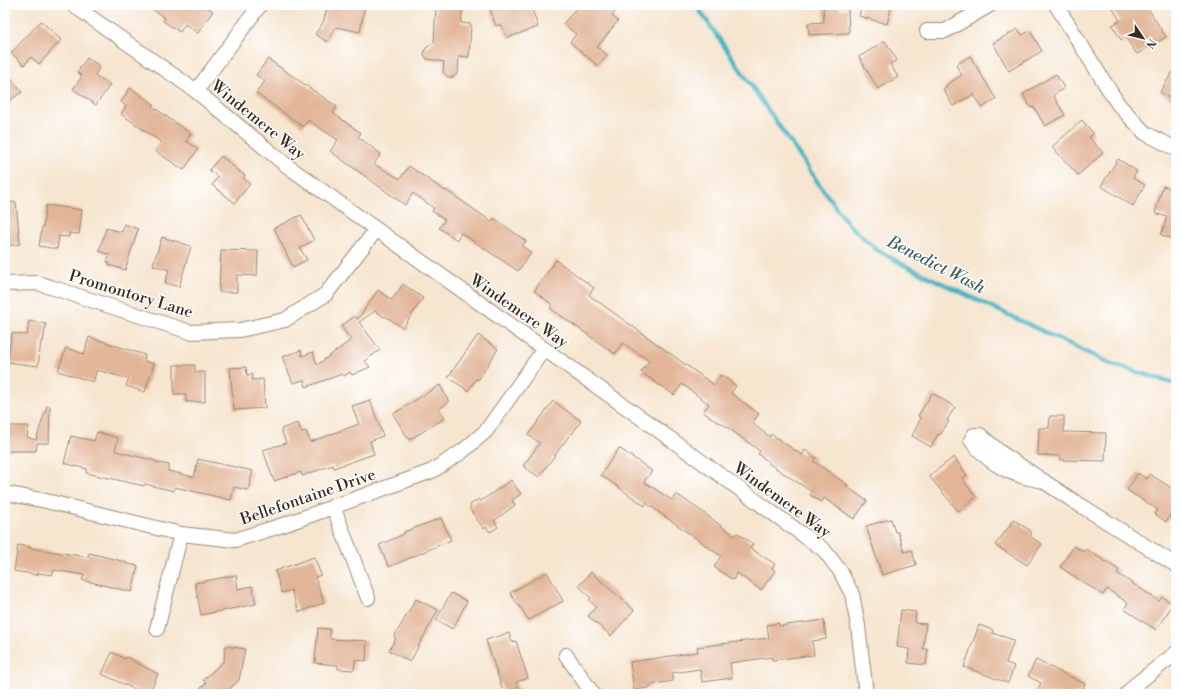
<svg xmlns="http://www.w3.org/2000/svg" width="1181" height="699" viewBox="0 0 1181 699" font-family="'Libre Bodoni',serif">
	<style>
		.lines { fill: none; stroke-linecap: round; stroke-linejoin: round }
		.stream { stroke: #48b3c5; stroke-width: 4.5 }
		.building { fill: #e2b598 }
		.minor-casing { stroke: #988876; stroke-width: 16 }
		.minor { stroke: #fff; stroke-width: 14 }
		.labels { text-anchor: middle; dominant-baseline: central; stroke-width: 3; stroke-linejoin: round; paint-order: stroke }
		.street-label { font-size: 16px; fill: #3b2a1e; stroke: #fff }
		.water-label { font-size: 17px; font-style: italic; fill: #406161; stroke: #fff }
	</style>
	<rect width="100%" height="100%" fill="#fff"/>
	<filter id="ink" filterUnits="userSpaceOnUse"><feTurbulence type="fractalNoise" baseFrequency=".025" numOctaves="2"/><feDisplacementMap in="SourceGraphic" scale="8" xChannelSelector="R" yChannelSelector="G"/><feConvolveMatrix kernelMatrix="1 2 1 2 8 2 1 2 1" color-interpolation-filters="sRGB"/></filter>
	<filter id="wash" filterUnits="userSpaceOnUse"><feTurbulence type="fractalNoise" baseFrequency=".012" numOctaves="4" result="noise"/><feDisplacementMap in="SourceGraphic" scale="16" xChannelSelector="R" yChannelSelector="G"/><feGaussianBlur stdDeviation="0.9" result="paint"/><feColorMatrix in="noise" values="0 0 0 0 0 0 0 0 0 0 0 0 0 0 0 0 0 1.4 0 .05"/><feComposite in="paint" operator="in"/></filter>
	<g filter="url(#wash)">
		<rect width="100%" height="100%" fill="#f6e5cf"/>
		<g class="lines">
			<path class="stream" d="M696,5L821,187L849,225L876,249L904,265L1111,364L1176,384"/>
		</g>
		<g id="blocks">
			<path class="building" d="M146,5H203L213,11L198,33L185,24L180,32L163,21L165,18Z
				M328,5H365L360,32L336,27L327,42L315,34L323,23Z
				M436,5H463L461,23L471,24L469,57L459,56L458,73L453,77H448L443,72L444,62L427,59L424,55L425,49L434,42Z
				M501,5H531L538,27L507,38L502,25L500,26V24L496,26L490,9Z
				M579,5H606L615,12L612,16L618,21L597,47L607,55L598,66L570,42L576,34L563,24Z
				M823,5H838L839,9H848L849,33L809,35L808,23L824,22Z
				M862,5H892L887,24L859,16Z
				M1111,5H1146L1166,37L1137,54L1125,37L1121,40L1112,25L1120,21Z
				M41,21L61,40L39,64L31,57L24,65L11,53Z
				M1018,29L1022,35L1030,31L1042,51L1009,71L993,43Z
				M885,41L897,60L890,64L898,77L878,89L859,57Z
				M970,56L996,99L982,108L974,94L953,106L943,89L947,86L946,85L962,75L956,65Z
				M87,58L100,66L95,75L110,85L96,105L73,89L82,76L77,72Z
				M268,59L337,107L333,113L361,133L358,137L381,154L374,164L400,179L409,166L445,191L446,190L492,222L494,218L526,241L522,246L531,253L518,271L461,233L457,240L439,228L445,220L432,211L434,208L413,193L405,205L330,151L338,140L308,120L303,127L256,93L265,81L256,75Z
				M1176,66V103L1160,92Z
				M5,70L22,92L5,104Z
				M1056,74L1064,88L1053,95L1065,115L1045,126L1034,107L1031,108L1023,94Z
				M130,88L154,104L152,106L159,111L191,134L186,141L198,149L184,170L155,151L161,142L121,114L126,106L121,102Z
				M1082,120L1094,134L1089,137L1103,153L1078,175L1052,147Z
				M221,156L245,176L243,178L250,184L235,203L212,185L218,177L209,170Z
				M1118,159L1137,171L1133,178L1145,185L1133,206L1101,186Z
				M1163,186L1176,190V240L1161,235L1167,217L1155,213Z
				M16,202L20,244L5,246V203Z
				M46,205L82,210L79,234L69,233V237L59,236L57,249L39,246L42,227H43Z
				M301,215L314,240L300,248L307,260L293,267L274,228Z
				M124,224L138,229L125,270L109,265L110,263L107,262L110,255L99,251L106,228L122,232Z
				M162,237L191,246L179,287L165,283L169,270L153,265Z
				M221,250L258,251L257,276L237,275V292H219Z
				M556,260L594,288L589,295L714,385L721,375L736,386L731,393L759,414L752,423L770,437L771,434L802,455L805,450L816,458L813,461L848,485L846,486L867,501L854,519L824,498L821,502L810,495L812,492L768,463L769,462L758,454L760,451L720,422L719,423L703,412L709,404L682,384L674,395L641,372L649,361L623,343L615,354L550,308L553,305L534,291Z
				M403,284L423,298L403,328L385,316L384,317L375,311L359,322L380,350L365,361L370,367L352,375L350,372L344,376L342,374L306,387L304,380L293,383L282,357L301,350L302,356L313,352L317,365L351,340L341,326L355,316L358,319L378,290L392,300Z
				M29,321L46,324L43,342L41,341L38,366L7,362L12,333L27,335Z
				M478,335L498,349L478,380L476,379L468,391L448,377Z
				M89,337L145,355L144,361L154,364L145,392L126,386L129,379L97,370L93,382L58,371L66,348L84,354Z
				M174,365H195V372H205V402H186V394H174Z
				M246,367L247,375L252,374V380L263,379L265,408L234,410L230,368Z
				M440,385L449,402L439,409L445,418L409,440L393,414Z
				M932,393L955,407L947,420L949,421L940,435L938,434L931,447L912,436L921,418L918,416Z
				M370,400L383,436L370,441L374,454L334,468L333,465L302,476L301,472L274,481L263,450L286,443L281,429L298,423L301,432L306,431L310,442L359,424L352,406Z
				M553,401L581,421L572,434L571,433L539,477L523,466L540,443L528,435Z
				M47,406H50L49,443H37L36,451H5V426H29L27,437L36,440Z
				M1050,416H1064V432L1106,433L1105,461L1060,460V456L1038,455L1039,428H1049Z
				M97,432L118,438L115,451L156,461L155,462L169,465L168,471L194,477L198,459L253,471L248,490L234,487L231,500L175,487L174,491L145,484L144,486L109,478L86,473L87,469L64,463L71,436L94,441Z
				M619,448L652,471L644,482L672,500L676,494L690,503L735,536L737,533L753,544L750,548L775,564L772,568L775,571L761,590L737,573L733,580L714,567L721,556L646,503L645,506L601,475Z
				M954,457L967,475L962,479L976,497L958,511L929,476Z
				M1138,473L1147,479L1150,474L1176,491V506L1166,522L1155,514L1158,510L1127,490Z
				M511,480L521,494L512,500L515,505L494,521L498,527L490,532L486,527L484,529L469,508L471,507L470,505L479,499L481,501Z
				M441,518L451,540L389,567L379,545L404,534V532Z
				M891,519L895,532H898L904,552L912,550L916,565L882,575L866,526Z
				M1014,520L1031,531V537L1042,544L1027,565L995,545Z
				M18,545L30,547L29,548L88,557L89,553L126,562L125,563L138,566L132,592L82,580L84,575L54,570L52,575L38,573V575L14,571Z
				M1074,546L1084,552L1086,549L1119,570L1117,573L1159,601L1162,597L1173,604L1156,630L1124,609L1128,603L1107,589L1103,595L1060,567Z
				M314,557L321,575L315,577L324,603L299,612L291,590L282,593L275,571Z
				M547,572L563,601L529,620L510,593Z
				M591,572L634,610L611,636L588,616L596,607L589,600L591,598L579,586Z
				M236,575L238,589L252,586L256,604L201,615L195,583Z
				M451,593L467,601L453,629L436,620Z
				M416,599L438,610L410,662L389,650L396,638L394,637Z
				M901,610L916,612L915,623L926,624L923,649H928L926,665L908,663L909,649L897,647Z
				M824,620L826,639L812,641L814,655L772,660L771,657L730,663L732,678L702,682L700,669L672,673L673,681L650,685V688L634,690L630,662L698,652L697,647L769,638L767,625L779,623V626Z
				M979,625L993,630L992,633L1014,640L1006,663L1014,666L1008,683L964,667Z
				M318,628L330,629V639L367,641L366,661L355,660L354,670L338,669V665L315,663Z
				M509,633L512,642L516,641L528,678L516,682L520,694H504L486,640Z
				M225,646L245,649L239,680L224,694H195L206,683L203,680L224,661Z
				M112,652L125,659L126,657L158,674L149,694H145L102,674Z
				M1036,660L1085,684L1080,694H1035L1041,683L1028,676Z"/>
		</g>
	</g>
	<g filter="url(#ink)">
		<use href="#blocks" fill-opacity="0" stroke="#988876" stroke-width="1"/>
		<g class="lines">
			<g class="minor-casing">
				<path id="minor" d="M73,5L196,91L286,165L651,425L824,550L840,571L852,594L858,626L866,694
					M1056,5L1118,104L1145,133L1176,149
					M927,31H945L990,5
					M196,91L260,5
					M5,284L38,283L190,332L240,330L285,320L326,294L376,230
					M1044,481C1013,476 990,466 971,440L974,435H980L1001,453L1069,498L1176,565
					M5,493L46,501L181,534L235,540L286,524L432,471L463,451L486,431L544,349
					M333,506L368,598
					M157,629L181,534
					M566,655L593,694
					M1127,694L1135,685L1176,653"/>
			</g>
			<use href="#minor" class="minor"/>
		</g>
	</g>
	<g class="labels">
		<g class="street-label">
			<text transform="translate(258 120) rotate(39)">Windemere Way</text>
			<text transform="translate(131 294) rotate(17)">Promontory Lane</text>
			<text transform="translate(519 311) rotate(35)">Windemere Way</text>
			<text transform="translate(308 497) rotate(-19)">Bellefontaine Drive</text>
			<text transform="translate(782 500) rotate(36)">Windemere Way</text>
		</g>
		<g class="water-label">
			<text transform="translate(936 265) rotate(27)">Benedict Wash</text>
		</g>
	</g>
	<rect width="1181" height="699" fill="none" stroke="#fff" stroke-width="20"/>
	<g transform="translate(1143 38) rotate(125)" stroke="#ffffff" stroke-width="3" paint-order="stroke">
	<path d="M0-3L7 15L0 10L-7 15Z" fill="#3b2a1e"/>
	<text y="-6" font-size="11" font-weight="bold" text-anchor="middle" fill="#3b2a1e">N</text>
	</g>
</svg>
